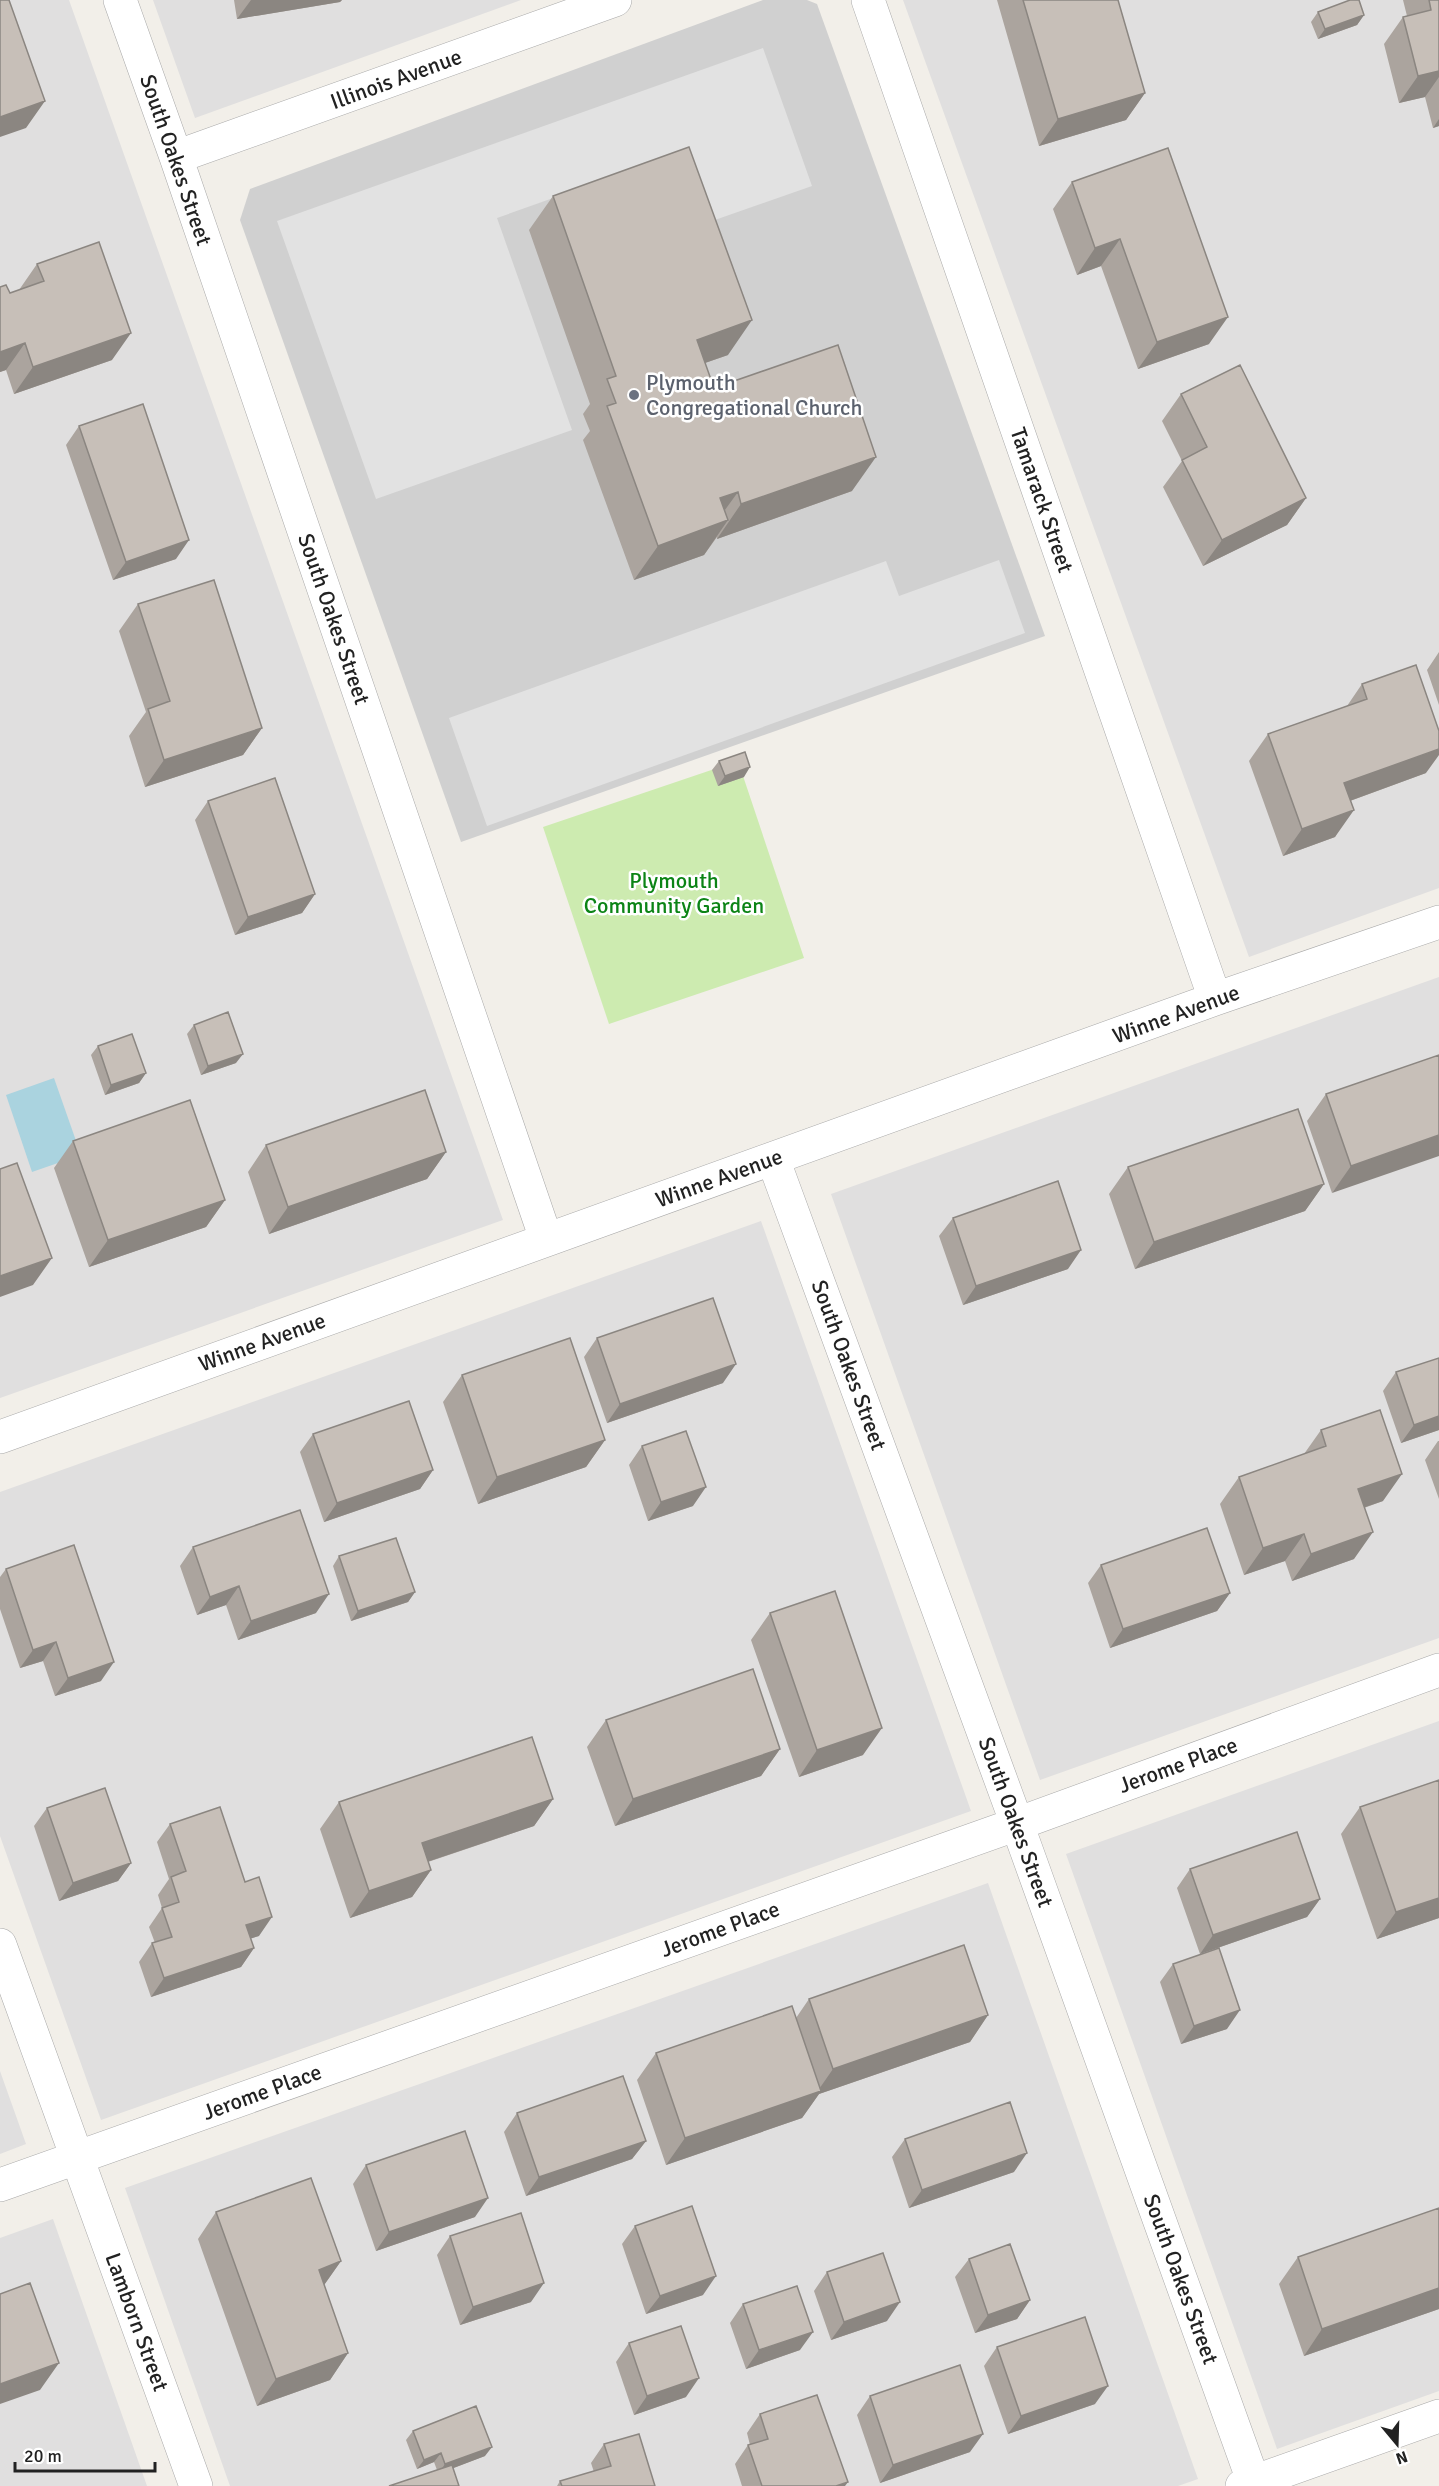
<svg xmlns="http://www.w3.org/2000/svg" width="1439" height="2486" viewBox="0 0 1439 2486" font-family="Signika,sans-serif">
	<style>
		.residential { fill: #e0dfdf }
		.religious { fill: #d0d0d0 }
		.grass { fill: #cdebb0 }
		.parking { fill: #e2e2e2 }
		.water { fill: #aad3df }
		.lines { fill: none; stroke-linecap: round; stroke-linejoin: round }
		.street-casing { stroke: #a9a9a9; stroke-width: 34 }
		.street { stroke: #fff; stroke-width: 33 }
		.wall { fill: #aba49e }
		.shaded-wall { fill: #8b8681 }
		.building { fill: #c7bfb8; stroke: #8b8681; stroke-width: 1.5 }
		.worship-dot { fill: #6b7280; stroke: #fff; stroke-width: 2 }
		.labels { text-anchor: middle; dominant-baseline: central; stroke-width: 5; stroke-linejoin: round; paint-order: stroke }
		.street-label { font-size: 22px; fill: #222; stroke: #fff }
		.worship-label { font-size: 22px; fill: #5b616d; stroke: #fff; text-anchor: start }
		.park-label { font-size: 22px; fill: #0c8416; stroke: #fff }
	</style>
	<rect width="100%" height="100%" fill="#f2efe9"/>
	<path class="residential" d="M0,0H69L503,1220L0,1398Z
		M153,0H521L195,118Z
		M903,0H1439V888L1249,957Z
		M1439,977V1638L1040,1780L831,1194Z
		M761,1221L971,1811L101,2120L0,1836V1492Z
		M1439,1721V2391L1277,2449L1066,1854Z
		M988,1883L1198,2479L1178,2486H230L125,2188Z
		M0,2071L26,2144L0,2154Z
		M53,2219L147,2486H0V2238Z"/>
	<path class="religious" d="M763,0H807L817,4L1045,636L461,842L240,220L250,189Z"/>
	<path class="grass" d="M738,761L804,958L609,1024L543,827Z"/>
	<path class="parking" d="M763,48L812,186L692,228L666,158L497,218L572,430L376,499L277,221Z
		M999,560L1025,633L487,826L449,718L886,561L899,596Z"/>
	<path class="water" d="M54,1078L81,1155L32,1172L6,1095Z"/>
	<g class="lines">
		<g class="street-casing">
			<path id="street" d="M120,0L176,157L546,1239
				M868,0L1215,999
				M176,157L615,0
				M773,1159L1017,1824L1255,2486
				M0,1437L1215,999L1439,922
				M0,1945L196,2486
				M0,2185L1017,1824L1439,1670
				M1242,2486L1439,2416"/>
		</g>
		<use href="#street" class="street"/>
	</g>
	<path class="wall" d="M234,0H342L340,2L237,19Z
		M997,0H1118L1145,93L1126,120L1039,146Z
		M1403,0H1439V126L1433,128L1425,97L1399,103L1384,44L1403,17L1407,16Z
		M1318,12L1364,15L1357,25L1318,39L1311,22Z
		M1072,182L1209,344L1138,369L1101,266L1077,275L1053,209Z
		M553,196L728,355L705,363L714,388L852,491L717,539V537L704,555L634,580L583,440L590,431L583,414L590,404L529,230Z
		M37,264L112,360L14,394L6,370L0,372V287L10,293L19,290Z
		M1181,394L1306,498L1287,525L1203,566L1163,487L1182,461L1162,421Z
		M79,426L176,559L113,580L66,445Z
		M138,604L262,728L243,755L145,787L129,736L146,712L119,631Z
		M1439,652V705L1427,670Z
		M1362,684L1426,773L1350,801L1335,837L1283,856L1249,761L1268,734L1347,706Z
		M719,761L744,777L718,786L712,770Z
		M208,801L315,894L302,913L235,935L195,820Z
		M194,1025L236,1063L201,1075L187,1034Z
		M98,1046L146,1073L139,1083L105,1095L91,1055Z
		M1439,1055L1332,1193L1307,1121L1326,1094Z
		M73,1141L225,1200L206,1227L89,1267L54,1168Z
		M266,1145L446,1152L427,1179L269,1234L248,1172Z
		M1128,1167L1324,1184L1305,1211L1135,1269L1109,1194Z
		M953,1218L1068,1269L963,1305L939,1236Z
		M597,1338L723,1383L607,1423L584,1357Z
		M1396,1372L1439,1430L1401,1443L1383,1391Z
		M462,1375L605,1440L586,1467L478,1504L443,1402Z
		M1321,1430L1383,1501L1364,1508L1354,1559L1292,1581L1285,1561L1244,1575L1220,1504L1239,1477L1304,1454Z
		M313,1434L433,1470L420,1489L324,1522L300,1452Z
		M1438,1441H1439V1499L1425,1460Z
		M642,1446L693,1506L648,1521L629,1465Z
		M193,1547L316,1613L238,1640L226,1605L197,1615L180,1566Z
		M339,1556L415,1592L408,1602L351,1621L333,1566Z
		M1101,1565L1230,1593L1217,1611L1110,1648L1088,1583Z
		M6,1569L101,1681L55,1696L43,1661L20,1668L0,1609V1577Z
		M770,1613L863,1755L799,1777L751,1640Z
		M606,1720L780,1749L761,1776L615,1826L587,1747Z
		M1439,1780V1918L1377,1939L1341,1834L1360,1807Z
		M553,1799L534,1826L428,1862L431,1870L412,1897L350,1918L320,1829L339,1802Z
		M47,1808L131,1863L118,1881L59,1901L34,1826Z
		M170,1824L245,1882L259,1936L250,1938L254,1948L241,1967L151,1997L139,1962L152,1943H155L149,1927L162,1908L158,1895L169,1879L157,1842Z
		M1190,1869L1320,1899L1307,1917L1200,1954L1177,1888Z
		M1173,1964L1227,2029L1181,2044L1160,1982Z
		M809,1999L988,2015L970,2042L819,2094L802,2118L666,2165L637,2080L656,2053L796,2018Z
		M517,2113L646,2141L632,2159L526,2196L504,2132Z
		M905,2139L1014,2172L909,2208L892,2157Z
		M366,2165L475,2217L376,2251L353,2184Z
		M1439,2208V2309L1304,2356L1279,2284L1298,2257Z
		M216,2212L341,2261L324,2285L348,2353L330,2380L257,2406L198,2239Z
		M635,2226L703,2295L646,2314L622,2244Z
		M450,2236L531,2302L460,2325L437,2255Z
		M969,2259L1030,2300L1017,2319L975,2333L955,2277Z
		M827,2272L887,2321L831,2340L814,2291Z
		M743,2304L800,2350L746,2369L730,2323Z
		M629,2343L686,2397L634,2415L616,2362Z
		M997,2347L1095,2404L1008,2434L984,2366Z
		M870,2396L970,2452L880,2483L857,2415Z
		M760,2414L845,2486H742L735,2464L748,2445H750L747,2433Z
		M413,2431L485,2456L453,2468L437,2470L434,2462L417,2469L406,2440Z
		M604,2444L655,2486H557L560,2481L594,2472L591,2463Z"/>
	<path class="shaded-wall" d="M251,0H342L340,2L237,19Z
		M1364,15L1357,25L1318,39L1325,29Z
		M1439,71V77L1425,97L1399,103L1418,76Z
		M1145,93L1126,120L1039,146L1058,119Z
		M45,101L26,128L0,137V117Z
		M1439,119V126L1433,128Z
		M1120,239L1101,266L1077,275L1095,248Z
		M1228,317L1209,344L1138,369L1157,342Z
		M752,320L728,355L673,374L697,340Z
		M131,333L112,360L14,394L33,367Z
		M25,343L6,370L0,372V352Z
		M876,457L852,491L717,539L741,504Z
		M738,492L714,525L728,520L704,555L634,580L658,546L720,498Z
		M1306,498L1287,525L1203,566L1222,540Z
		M189,540L176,559L113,580L126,562Z
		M262,728L243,755L145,787L164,760Z
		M1439,749V755L1426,773L1325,810L1344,783Z
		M750,767L744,777L718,786L725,776Z
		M1354,810L1335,837L1283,856L1302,829Z
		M315,894L302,913L235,935L248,917Z
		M243,1054L236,1063L201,1075L208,1066Z
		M146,1073L139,1083L105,1095L111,1085Z
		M1439,1135V1156L1332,1193L1351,1166Z
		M446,1152L427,1179L269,1234L288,1207Z
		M1324,1184L1305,1211L1135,1269L1154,1242Z
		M225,1200L206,1227L89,1267L108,1240Z
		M1081,1250L1068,1269L963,1305L976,1286Z
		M52,1258L33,1285L0,1297V1276Z
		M736,1364L723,1383L607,1423L620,1404Z
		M1439,1416V1430L1401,1443L1414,1425Z
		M605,1440L586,1467L478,1504L497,1477Z
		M433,1470L420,1489L324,1522L337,1503Z
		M1402,1474L1383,1501L1339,1516L1358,1489Z
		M706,1487L693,1506L648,1521L661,1502Z
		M1373,1532L1354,1559L1292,1581L1311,1554Z
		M1304,1534L1285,1561L1244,1575L1263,1548Z
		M239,1586L226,1605L197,1615L210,1597Z
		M415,1592L408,1602L351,1621L358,1611Z
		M1230,1593L1217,1611L1110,1648L1123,1629Z
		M329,1594L316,1613L238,1640L251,1621Z
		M56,1642L43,1661L20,1668L33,1650Z
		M114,1662L101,1681L55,1696L68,1678Z
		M882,1728L863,1755L799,1777L817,1750Z
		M780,1749L761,1776L615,1826L633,1799Z
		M553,1799L534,1826L403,1870L422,1843Z
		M131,1863L118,1881L59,1901L73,1883Z
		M431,1870L412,1897L350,1918L369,1891Z
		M1439,1898V1918L1377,1939L1396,1912Z
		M1320,1899L1307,1917L1200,1954L1213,1935Z
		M272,1917L259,1936L233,1944L246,1925Z
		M254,1948L241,1967L151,1997L164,1978Z
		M1240,2010L1227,2029L1181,2044L1194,2026Z
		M988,2015L970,2042L819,2094L802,2118L666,2165L685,2138L817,2092L833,2069Z
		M646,2141L632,2159L526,2196L539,2177Z
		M1027,2153L1014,2172L909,2208L922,2190Z
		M488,2198L475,2217L376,2251L389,2232Z
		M341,2261L322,2288L319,2270Z
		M716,2276L703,2295L646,2314L660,2296Z
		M544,2283L531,2302L460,2325L473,2307Z
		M1439,2288V2309L1304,2356L1322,2329Z
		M1030,2300L1017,2319L975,2333L988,2315Z
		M900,2302L887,2321L831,2340L844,2322Z
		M813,2332L800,2350L746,2369L759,2350Z
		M348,2353L330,2380L257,2406L276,2379Z
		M59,2363L40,2390L0,2404V2384Z
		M699,2378L686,2397L634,2415L647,2396Z
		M1108,2386L1095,2404L1008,2434L1021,2416Z
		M983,2434L970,2452L880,2483L893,2465Z
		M492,2447L485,2456L438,2474L445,2464Z
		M441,2453L434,2462L417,2469L424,2460Z
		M848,2482L845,2486H836Z"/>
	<path class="building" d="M0,0H9L45,101L0,117Z
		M1023,0H1118L1145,93L1058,119Z
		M1350,0H1359L1364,15L1325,29L1318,12Z
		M1429,0H1439V71L1418,76L1403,17L1431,10Z
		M689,147L752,320L697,340L714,388L838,345L876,457L741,504L738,492L720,498L728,520L658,546L607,406L616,403L607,379L616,376L553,196Z
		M1168,148L1228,317L1157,342L1120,239L1095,248L1072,182Z
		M99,242L131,333L33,367L25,343L0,352V287L6,285L10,293L44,281L37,264Z
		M1240,365L1306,498L1222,540L1182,460L1207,447L1181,394Z
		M143,404L189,540L126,562L79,426Z
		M214,580L262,728L164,760L148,709L170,701L138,604Z
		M1416,665L1439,731V749L1344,783L1354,810L1302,829L1268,734L1367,699L1362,684Z
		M745,752L750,767L725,776L719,761Z
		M275,778L315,894L248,917L208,801Z
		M228,1012L243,1054L208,1066L194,1025Z
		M132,1034L146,1073L111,1085L98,1046Z
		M1439,1055V1135L1351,1166L1326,1094Z
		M425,1090L446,1152L288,1207L266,1145Z
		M190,1100L225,1200L108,1240L73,1141Z
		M1298,1109L1324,1184L1154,1242L1128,1167Z
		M17,1163L52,1258L0,1276V1169Z
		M1058,1181L1081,1250L976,1286L953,1218Z
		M713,1298L736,1364L620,1404L597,1338Z
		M570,1338L605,1440L497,1477L462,1375Z
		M1439,1358V1416L1414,1425L1396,1372Z
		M409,1401L433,1470L337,1503L313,1434Z
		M1380,1410L1402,1474L1358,1489L1373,1532L1311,1554L1304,1534L1263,1548L1239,1477L1326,1446L1321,1430Z
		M686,1431L706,1487L661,1502L642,1446Z
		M300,1510L329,1594L251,1621L239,1586L210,1597L193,1547Z
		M1207,1528L1230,1593L1123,1629L1101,1565Z
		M396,1538L415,1592L358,1611L339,1556Z
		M74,1545L114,1662L68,1678L56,1642L33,1650L6,1569Z
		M835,1591L882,1728L817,1750L770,1613Z
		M753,1669L780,1749L633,1799L606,1720Z
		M532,1737L553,1799L422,1843L431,1870L369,1891L339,1802Z
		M1439,1780V1898L1396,1912L1360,1807Z
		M105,1788L131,1863L73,1883L47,1808Z
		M220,1807L245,1882L259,1877L272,1917L246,1925L254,1948L164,1978L152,1943L172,1937L162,1908L179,1902L171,1877L186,1871L170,1824Z
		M1297,1832L1320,1899L1213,1935L1190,1869Z
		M964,1945L988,2015L833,2069L809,1999Z
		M1219,1948L1240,2010L1194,2026L1173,1964Z
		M792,2006L821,2091L685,2138L656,2053Z
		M623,2076L646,2141L539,2177L517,2113Z
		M1010,2102L1027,2153L922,2190L905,2139Z
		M465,2131L488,2198L389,2232L366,2165Z
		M311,2178L341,2261L319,2270L348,2353L276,2379L216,2212Z
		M692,2206L716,2276L660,2296L635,2226Z
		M1439,2208V2288L1322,2329L1298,2257Z
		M521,2213L544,2283L473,2307L450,2236Z
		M1010,2244L1030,2300L988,2315L969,2259Z
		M883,2253L900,2302L844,2322L827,2272Z
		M30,2283L59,2363L0,2384V2294Z
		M797,2286L813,2332L759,2350L743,2304Z
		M1085,2317L1108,2386L1021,2416L997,2347Z
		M681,2326L699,2378L647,2396L629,2343Z
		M960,2365L983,2434L893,2465L870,2396Z
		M817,2395L848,2482L836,2486H762L748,2445L768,2439L760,2414Z
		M476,2406L492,2447L445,2464L441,2453L424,2460L413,2431Z
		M639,2434L655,2486H562L560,2481L611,2466L604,2444Z
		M452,2465L459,2486H389Z"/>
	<circle class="worship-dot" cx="634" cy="395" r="6"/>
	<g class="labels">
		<g class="street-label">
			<text transform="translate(396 79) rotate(-20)">Illinois Avenue</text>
			<text transform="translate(176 160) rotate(71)">South Oakes Street</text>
			<text transform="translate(1042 500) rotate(71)">Tamarack Street</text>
			<text transform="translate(334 619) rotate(71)">South Oakes Street</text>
			<text transform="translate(1176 1014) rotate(-20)">Winne Avenue</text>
			<text transform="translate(719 1178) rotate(-20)">Winne Avenue</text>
			<text transform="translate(262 1342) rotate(-20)">Winne Avenue</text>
			<text transform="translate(849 1365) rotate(70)">South Oakes Street</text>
			<text transform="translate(1178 1765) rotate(-20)">Jerome Place</text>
			<text transform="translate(1016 1822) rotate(70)">South Oakes Street</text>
			<text transform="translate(720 1929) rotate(-20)">Jerome Place</text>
			<text transform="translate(262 2092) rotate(-20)">Jerome Place</text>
			<text transform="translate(1181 2279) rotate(70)">South Oakes Street</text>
			<text transform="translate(137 2322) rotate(70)">Lamborn Street</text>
		</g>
		<g class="worship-label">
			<text x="646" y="382">Plymouth<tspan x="646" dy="25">Congregational Church</tspan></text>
		</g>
		<g class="park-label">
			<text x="674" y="880">Plymouth<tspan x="674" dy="25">Community Garden</tspan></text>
		</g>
	</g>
	<g transform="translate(1397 2444) rotate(161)" stroke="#ffffff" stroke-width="4.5" paint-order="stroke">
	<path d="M0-4.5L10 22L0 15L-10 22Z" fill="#222222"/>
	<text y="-9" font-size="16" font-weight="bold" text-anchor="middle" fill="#222222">N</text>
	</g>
	<path d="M15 2462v9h140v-9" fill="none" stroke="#222222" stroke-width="3"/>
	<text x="24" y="2462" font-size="18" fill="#222222" stroke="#ffffff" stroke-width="4.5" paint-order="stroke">20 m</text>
</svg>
